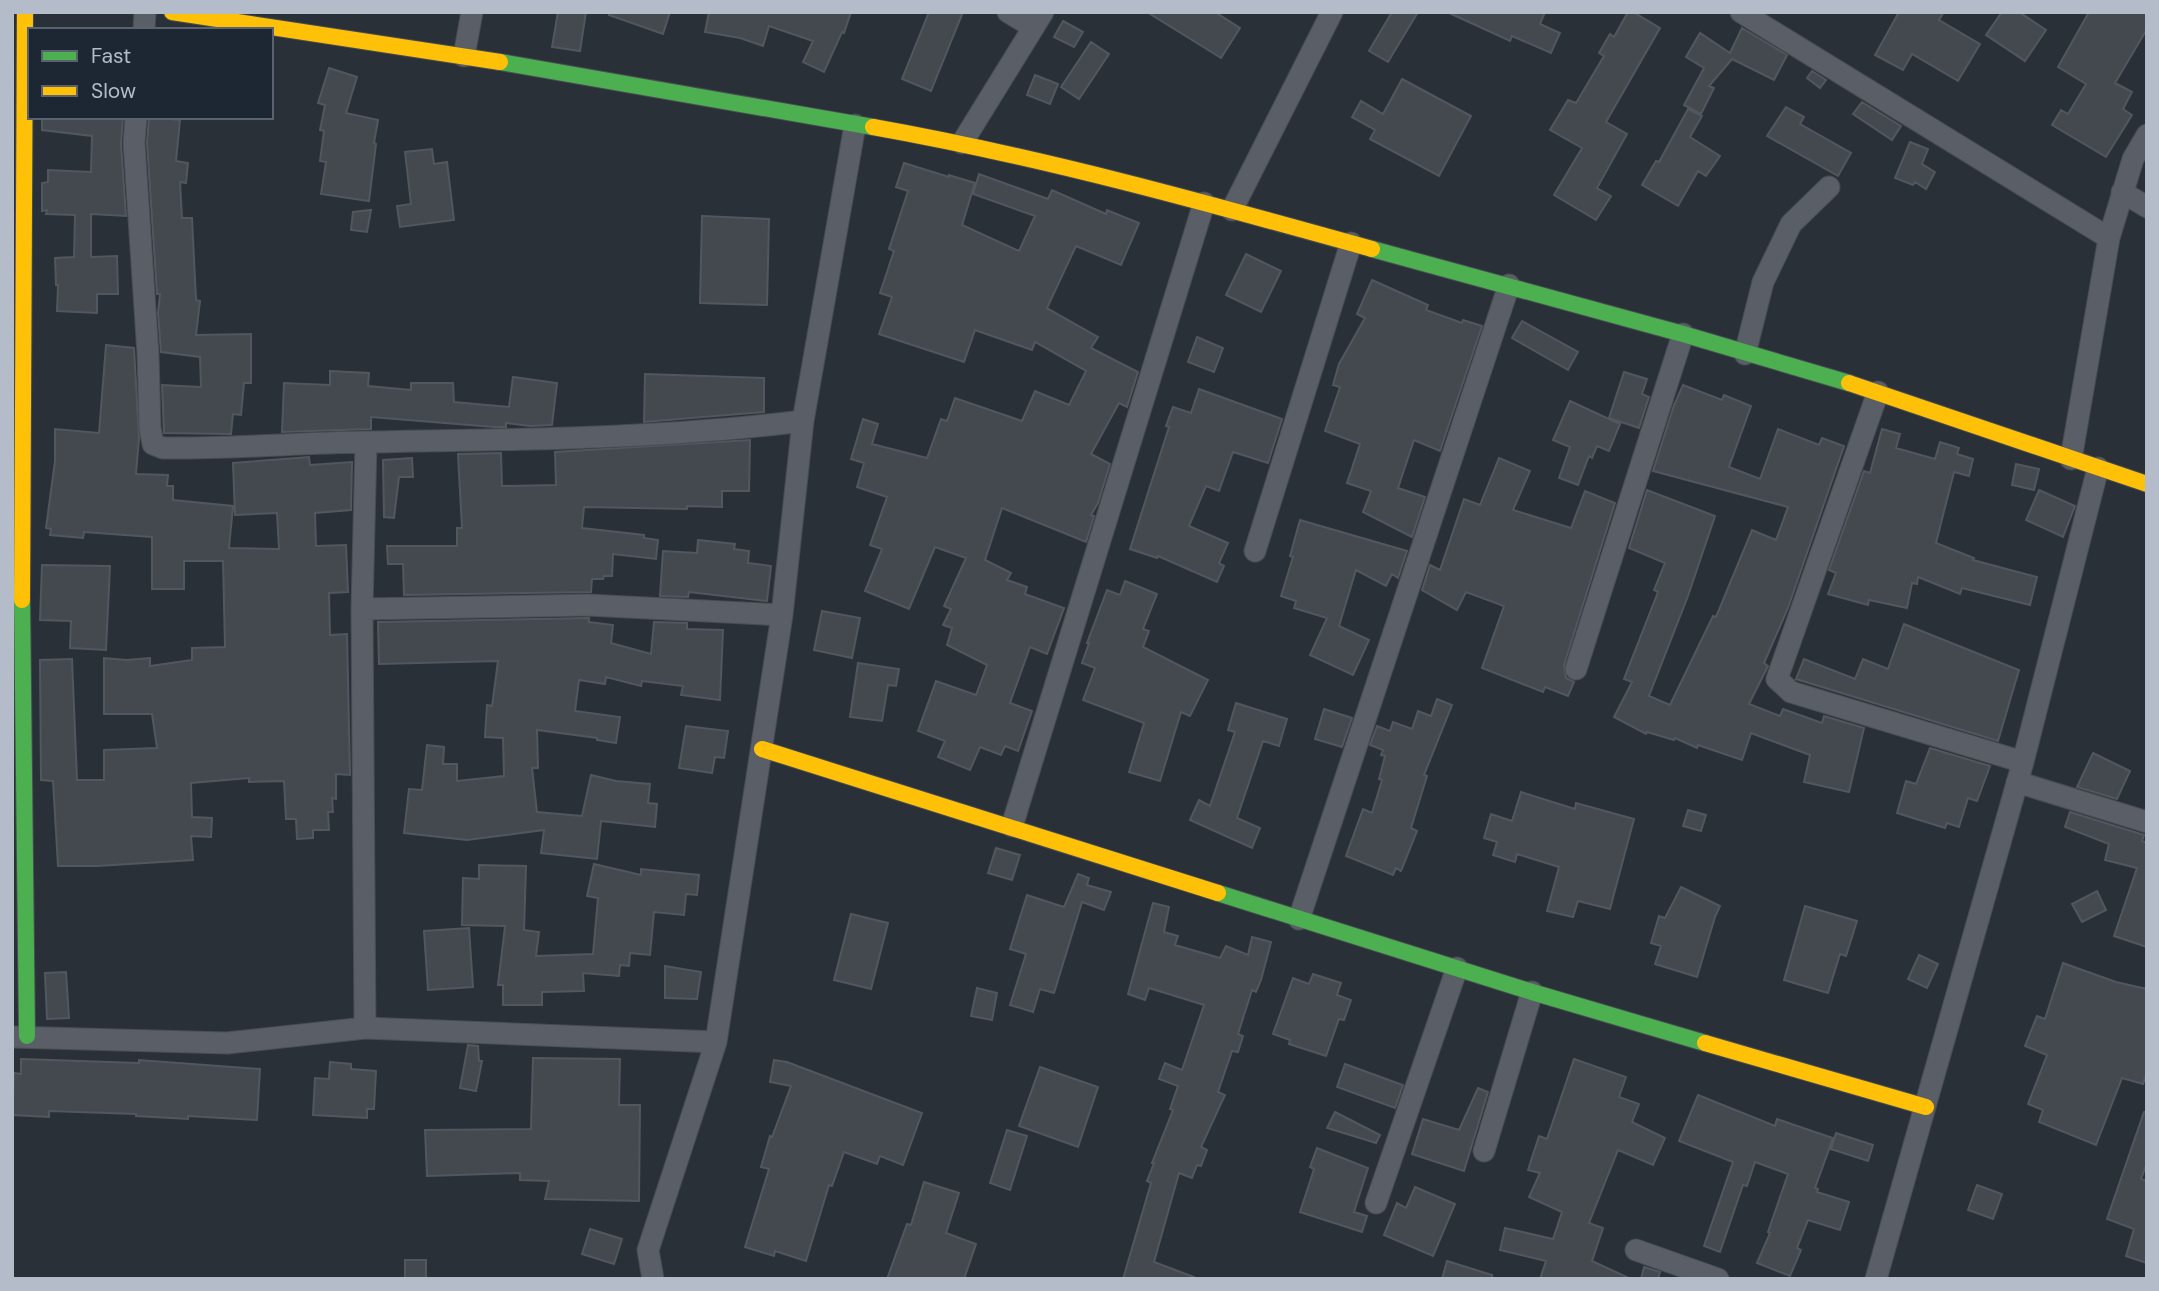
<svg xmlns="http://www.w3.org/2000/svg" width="2159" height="1291" viewBox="0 0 2159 1291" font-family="'DM Sans',sans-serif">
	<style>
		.building { fill: #444950; stroke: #52575f; stroke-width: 2 }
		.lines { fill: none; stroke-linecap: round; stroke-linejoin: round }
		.street-casing { stroke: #484c53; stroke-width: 23 }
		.fast-casing { stroke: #484c53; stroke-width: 18 }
		.slow-casing { stroke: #484c53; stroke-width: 18 }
		.street { stroke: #5a5e66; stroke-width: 21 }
		.fast { stroke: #4caf50; stroke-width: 16 }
		.slow { stroke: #ffc107; stroke-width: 16 }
	</style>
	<rect width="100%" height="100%" fill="#2a3038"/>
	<path class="building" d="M558,12H586L580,51L552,47Z
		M609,12H670L663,34L609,15Z
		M709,12H851L844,33L842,32L824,72L803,62L813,41L769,26L763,46L740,38L705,32Z
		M929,12H963L931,91L902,79Z
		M1147,12H1215L1240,28L1221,58Z
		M1392,12H1418L1388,62L1369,51Z
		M1447,12H1545L1540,24L1560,33L1551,53L1512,36L1510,41Z
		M1628,12H1633L1660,28L1606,122L1627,134L1597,188L1611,196L1596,220L1554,195L1582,148L1550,130L1568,100L1576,103L1604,56L1599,53L1610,34L1614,37Z
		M1899,12H1944L1939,20L1980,44L1958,81L1912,54L1903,70L1875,55Z
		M2002,12H2019L2046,30L2025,61L1986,35Z
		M2089,12H2147V29L2115,83L2132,92L2123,109L2132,115L2106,157L2052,125L2061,110L2068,114L2086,84L2058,67Z
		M1063,21L1083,32L1074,47L1054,37Z
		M1742,28L1787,55L1774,80L1732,59L1709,86L1714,88L1701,114L1684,105L1704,68L1686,57L1700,33L1730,53Z
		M1091,42L1109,54L1079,99L1061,87Z
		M329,68L357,77L346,113L378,120L374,143L376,144L369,201L321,194L326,162L320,161L324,131L320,130L325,105L318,103Z
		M1812,71L1826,80L1820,88L1807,78Z
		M1035,75L1058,84L1050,104L1027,95Z
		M1402,79L1471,116L1439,176L1370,139L1375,130L1352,117L1361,101L1383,114Z
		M1862,102L1901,126L1892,140L1853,114Z
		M1786,107L1804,117L1800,124L1851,153L1838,176L1767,136Z
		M1688,109L1702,116L1690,137L1720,156L1706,176L1698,171L1678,206L1642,185L1656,161L1659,162Z
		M42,117H123L121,144L126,216L91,214V257L117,256L118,294H97V313L57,311L58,285H56L55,258L74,257L75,215L46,214L47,210L42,211V183L48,182V170L91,172L92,136L42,130Z
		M149,117L180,120L176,161L188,163L186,183L180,182L182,218H192L196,300L200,301L196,335L251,334V383H244L241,415L233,414L231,434L164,433L162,385L201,387L200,357L161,352L158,313L160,294H157L147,143Z
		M1910,142L1928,149L1922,164L1935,172L1926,189L1915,182L1913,185L1895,178Z
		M432,149L434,164L447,162L454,220L400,227L397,206L411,204L405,152Z
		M904,163L949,177V175L975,183L962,225L1019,251L1035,216L973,194L979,174L1048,199L1052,190L1106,214L1107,210L1139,223L1121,265L1076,246L1047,308L1098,337L1091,348L1138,372L1127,407L1119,403L1091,454L1110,464L1098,503L1091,515L1094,516L1086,542L1002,508L985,560L1011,573L1007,580L1027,587L1025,594L1064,608L1047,654L1030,647L1010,703L1032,711L1018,751L1005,746L1001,755L980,747L970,770L938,757L945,741L918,731L936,681L976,695L987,665L947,645L952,628L943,625L951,609L944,606L966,558L935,547L909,609L865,591L882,549L870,545L887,497L857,487L864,463L851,459L863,419L878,424L872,444L927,458L941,419L947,421L955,398L1022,421L1035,391L1069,405L1086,371L1035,342L1032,350L975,330L964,362L879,334L892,297L880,293L894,251L889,249L908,191L896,187Z
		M371,210L367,232L351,230L353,212Z
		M702,216L769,219L767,305L700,303Z
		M1246,254L1281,271L1261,312L1226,295Z
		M1372,280L1428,305L1426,310L1462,323L1463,320L1482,326L1440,451L1414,440L1398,488L1425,497L1412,537L1363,512L1371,491L1347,483L1360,444L1325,431L1340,387L1333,385L1339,364L1365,318L1357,314Z
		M1522,321L1578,352L1568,370L1512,338Z
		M1197,337L1223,348L1214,372L1188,362Z
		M106,345L134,348L139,438L136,474L168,475L167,486H173V500L233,506L229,548L279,549L277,513L235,515L233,463L309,457L310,465L352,462L351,510L315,513L316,546L346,545L348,592L329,593L330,635L347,634L350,775L336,774V799L332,798L333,812H328L329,830H313V838L297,839L296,819H286L284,781L249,782V778L191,783L192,817L212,818L211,837L191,836L193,860L97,866H58L53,781L41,780L40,660L72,659L77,780H104V750L157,748L152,714H104V658L127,660L150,658V666L192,660V648L225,647L223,561H184V589H152V537L84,532L83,538L50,535L51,529L46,528L55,461V429L99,433Z
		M330,371L369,373L368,386L411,390V383H453L454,402L509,407L513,377L557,383L552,425L530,426L506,423V427H494L371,417V429L282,432L284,383L330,385Z
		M1624,372L1647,379L1642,394L1649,397L1639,428L1609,418Z
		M645,374L764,378V412L644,422Z
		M1683,385L1722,400L1724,395L1751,406L1729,467L1760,479L1778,429L1819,445L1822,438L1844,446L1788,608L1764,663L1768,666L1749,704L1780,716L1783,709L1822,723L1824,716L1864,728L1849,792L1804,782L1810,755L1751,733L1742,760L1698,745L1697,748L1675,738L1674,740L1647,732L1646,734L1614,717L1632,682L1624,679L1658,592L1654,590L1665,563L1629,548L1647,490L1715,516L1688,596L1649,696L1670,705L1713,616L1716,617L1752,530L1776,540L1788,507L1653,471L1674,405Z
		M1199,389L1282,419L1268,463L1233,452L1219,491L1206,486L1189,526L1228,543L1219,563L1224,566L1217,582L1158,556L1157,558L1130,549L1169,427L1166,426L1173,407L1191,413Z
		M1570,401L1620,424L1609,451L1597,446L1592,458L1589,456L1578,485L1559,478L1570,447L1553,440Z
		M1882,429L1900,434L1896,448L1935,459L1940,442L1959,448L1957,454L1973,459L1969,476L1954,472L1936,543L1974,558L1973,560L2037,577L2030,605L1962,588L1960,594L1918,577L1917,584L1912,583L1907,608L1869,600L1868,605L1828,594L1836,573L1829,570L1864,471L1870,473Z
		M750,440L749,491H722V507L687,506V509L584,507L582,528L644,535V538L658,540L656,559L613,554L612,576H604L603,579H592L591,592L404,595L403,564H388L387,546H457V528H462L458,454L501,453L502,486L556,485L555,452Z
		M412,458L413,477H399L394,518L384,517L383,460Z
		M1499,458L1530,471L1513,510L1571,528L1585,491L1615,503L1564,665L1566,678L1574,682L1568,696L1545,687L1543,692L1482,668L1504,606L1466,592L1457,610L1422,590L1430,565L1440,570L1464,499L1480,505Z
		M2016,464L2039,469L2034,490L2012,485Z
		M2039,490L2075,506L2063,537L2026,520Z
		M1300,520L1407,551L1398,578L1392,574L1386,586L1356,570L1339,626L1369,640L1353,675L1310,655L1327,618L1294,608L1296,601L1281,596L1293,557L1290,556Z
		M698,540L735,544L734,549L749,551L748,563L771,566L767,601L689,592L688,597L660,596L663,551L697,553Z
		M42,565L110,566L106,650L70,648L71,621L40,620Z
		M1125,581L1157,594L1143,629L1149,631L1143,647L1208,680L1190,716L1181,712L1160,781L1129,772L1144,723L1083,700L1095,668L1082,663L1089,643H1087L1107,590L1120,595Z
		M822,611L860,618L852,658L814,650Z
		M589,618V622L613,625L611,643L651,654L654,622L687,623V629L723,630L720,700L681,695L683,686L642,681L641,686L606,677L605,684L579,680L575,711L620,717L616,743L597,740V738L537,730L538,768H532L537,812L582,816L591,775L616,781L650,784L648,803L657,804L655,827L601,821L597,859L541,853L544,830L467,840L404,833L409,789L422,790L427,745L444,747L443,764H457V781L504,776L503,738L485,737L487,705L492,706L498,661L379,664L378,622Z
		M1904,624L2019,670L1998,741L1796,679L1804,659L1855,679L1863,659L1888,669Z
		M858,663L899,669L896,686L888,685L882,721L850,717Z
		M1437,699L1452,705L1424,775L1427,776L1411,828L1417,831L1401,871L1396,868L1393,875L1346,856L1363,809L1372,813L1382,780L1379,779L1385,756L1381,755L1383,750L1370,745L1377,726L1390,731L1393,722L1412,729L1418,711L1431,716Z
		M1236,703L1287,719L1279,746L1263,741L1237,818L1260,828L1252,848L1190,820L1199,800L1210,806L1235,732L1228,730Z
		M1324,709L1352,718L1342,747L1315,739Z
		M686,726L728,731L724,758L715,757L712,773L679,768Z
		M1930,748L1990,766L1977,801L1968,798L1959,827L1947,823L1945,828L1897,813L1906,781L1916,784Z
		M2093,753L2130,771L2117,799L2077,787Z
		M1521,792L1575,809L1576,803L1634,819L1610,909L1578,901L1573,917L1547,911L1559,867L1517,854L1515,862L1493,855L1497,842L1484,838L1491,814L1512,821Z
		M1688,810L1706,815L1701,831L1683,826Z
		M2070,812L2144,835L2142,841L2147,843V947L2114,936L2137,868L2105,860L2109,844L2065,827Z
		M996,848L1020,855L1012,880L988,873Z
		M594,864L641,875V869L699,875L697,895L686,894L684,915L654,912L650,955L630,953L629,966L620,965L619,976L583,973L584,991L542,992V1005H503V985H498L505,926L462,925L463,878L479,879V865L526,866L524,930L539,932L536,956L593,954L598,898L587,896Z
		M1078,874L1089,878L1087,885L1111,892L1104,910L1082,902L1054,993L1040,989L1033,1012L1010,1005L1026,954L1010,949L1027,895L1064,907Z
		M1681,887L1720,906L1715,917L1697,977L1655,964L1661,946L1651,943L1659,916L1665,918Z
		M2097,891L2106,910L2082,922L2072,904Z
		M1153,903L1169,907L1164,932L1178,936L1175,945L1220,958L1226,946L1248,955L1252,937L1271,942L1261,980L1256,992L1252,990L1238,1034L1243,1036L1238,1052L1232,1051L1218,1092L1225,1095L1201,1147L1207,1150L1201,1166L1197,1165L1192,1178L1179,1173L1154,1262L1194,1277V1279H1123L1151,1183L1147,1181L1154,1163H1152L1173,1110L1170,1109L1178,1086L1159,1079L1165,1063L1182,1070L1204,1005L1149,988L1145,1000L1128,994Z
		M1805,906L1857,921L1846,956L1840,954L1828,993L1784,980Z
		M851,914L888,923L871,989L834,980Z
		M469,928L473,987L428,990L424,931Z
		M1919,955L1938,964L1927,988L1908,979Z
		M2063,963L2116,982L2147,989V1072L2143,1084L2122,1078L2096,1145L2039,1122L2043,1110L2028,1104L2047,1055L2025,1046L2037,1016L2045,1019Z
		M665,966L701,972L697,999L665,998Z
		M66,972L69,1018L47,1019L45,973Z
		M1313,974L1341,983L1337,995L1351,1000L1344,1020L1339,1019L1326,1056L1289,1044L1290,1040L1273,1034L1293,978L1309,984Z
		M977,988L997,993L992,1020L971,1016Z
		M468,1045L478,1046L479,1061H482L476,1091L460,1088Z
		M533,1058L620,1059L619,1105H640L639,1201L545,1199L549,1181L520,1180V1173L427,1176L425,1130L531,1129Z
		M21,1059L139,1063V1060L260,1069L257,1120L188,1116V1119L136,1116V1114L49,1111V1117L12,1115L14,1073L21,1074Z
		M1574,1059L1626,1077L1619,1097L1639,1104L1632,1122L1665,1138L1653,1165L1618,1150L1589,1223L1603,1228L1592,1261L1631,1279H1540L1546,1261L1500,1250L1505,1228L1553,1239L1562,1212L1529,1197L1540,1173L1528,1170L1539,1136L1547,1139Z
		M774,1060L787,1062L922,1113L903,1165L880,1156L877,1164L844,1152L832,1186L829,1185L806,1261L775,1251L774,1256L745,1247L769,1169L761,1167L770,1136L772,1137L791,1086L770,1082Z
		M330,1062L351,1064V1069L376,1071L374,1109H367V1118L313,1115L315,1078L329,1079Z
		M1345,1064L1403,1085L1395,1108L1337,1087Z
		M1040,1067L1098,1087L1078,1147L1019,1126Z
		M1478,1088L1488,1092L1464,1171L1412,1154L1423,1119L1459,1130Z
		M1698,1095L1775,1126L1777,1119L1833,1138L1815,1188L1818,1189L1817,1192L1849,1202L1840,1230L1808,1220L1797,1248L1801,1250L1790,1276L1757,1263L1770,1233L1768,1232L1788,1174L1755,1162L1747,1186L1743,1185L1720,1252L1704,1246L1733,1162L1679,1141Z
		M1335,1112L1380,1135L1376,1143L1327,1128Z
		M2144,1112H2147V1163L2141,1179L2147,1181V1263L2126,1256L2134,1229L2107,1219Z
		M1007,1130L1027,1136L1010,1190L990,1183Z
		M1836,1133L1873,1145L1868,1161L1831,1149Z
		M1317,1148L1368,1168L1354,1212L1367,1216L1362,1232L1300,1212L1314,1169L1310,1167Z
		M924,1182L959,1193L946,1233L976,1244L964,1279H887L907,1224L911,1225Z
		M1977,1185L2002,1194L1993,1219L1968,1210Z
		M1415,1187L1455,1204L1433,1256L1384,1235L1397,1203L1406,1208Z
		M590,1229L622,1239L614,1264L582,1254Z
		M405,1260H426V1279H405Z
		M1447,1261L1492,1275V1279H1442Z
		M1644,1267L1660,1272L1658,1279H1641Z"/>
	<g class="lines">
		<g class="street-casing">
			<path id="street" d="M1008,12L1033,27
				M1741,12L2109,238
				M144,30L145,12
				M464,56L472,12
				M136,117L134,143L148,354L150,428L153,444L163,448C230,449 297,443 364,442C511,440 658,439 803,421
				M962,143L1043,12
				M2122,192L2147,207
				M1232,210L1332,12
				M1745,354L1763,282L1791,224L1829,187
				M1878,392L1777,679L1791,692L2023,762
				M2071,459L2109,238L2133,159L2147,135
				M1255,551L1351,243
				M362,609L588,605L782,615
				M1576,669L1683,334
				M2017,782L2147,822
				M1012,826L1204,203
				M1299,919L1509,285
				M365,1028L362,609L366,442
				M12,1037L227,1043L365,1028L716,1042
				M1484,1151L1532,992
				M1376,1203L1457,968
				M1636,1250L1718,1279
				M653,1279L648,1250L716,1042L782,615L803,421L855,125
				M1876,1279L2023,762L2098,468"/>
		</g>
		<g class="fast-casing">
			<path id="fast" d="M500,62L873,127
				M1372,249L1683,334L1849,383
				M22,600L27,1036
				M1218,893L1532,992L1705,1043"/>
		</g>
		<g class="slow-casing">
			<path id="slow" d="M172,12L500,62
				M873,127C1042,157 1207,203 1372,249
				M1849,383L2147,484
				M22,600L25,12
				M762,749L1218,893
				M1705,1043L1926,1107"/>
		</g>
		<use href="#street" class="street"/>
		<use href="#fast" class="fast"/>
		<use href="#slow" class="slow"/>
	</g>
	<rect width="2159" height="1291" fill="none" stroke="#b4bcc9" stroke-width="28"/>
	<rect x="28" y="28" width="245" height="91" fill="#1d2633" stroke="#59626f" stroke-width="2"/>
	<rect x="42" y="51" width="35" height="10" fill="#4caf50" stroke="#59626f" stroke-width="2"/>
	<text x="91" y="63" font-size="21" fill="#b4bcc9">Fast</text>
	<rect x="42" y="86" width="35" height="10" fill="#ffc107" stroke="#59626f" stroke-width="2"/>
	<text x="91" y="98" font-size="21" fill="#b4bcc9">Slow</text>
</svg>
